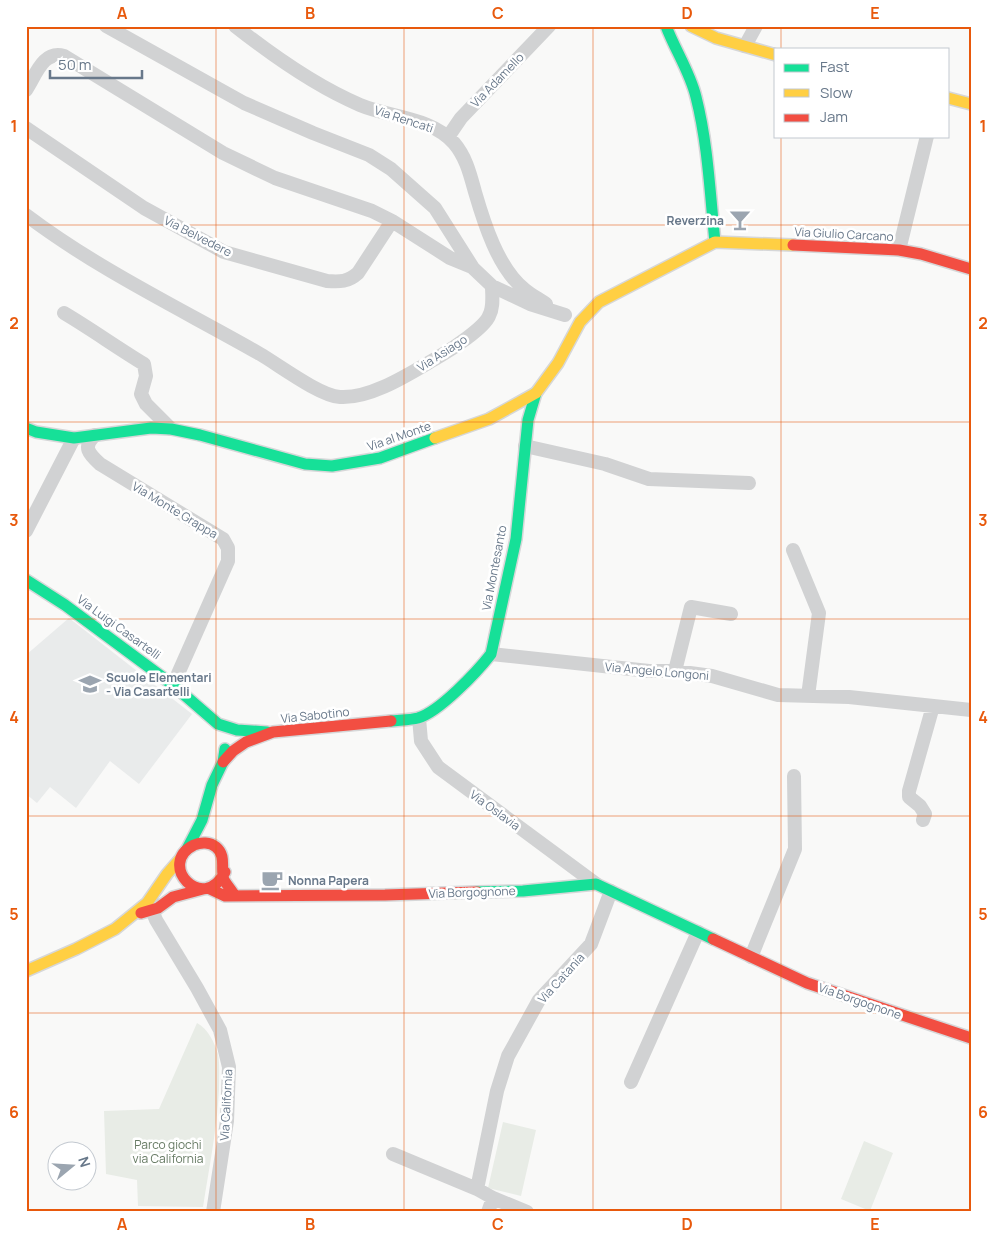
<svg xmlns="http://www.w3.org/2000/svg" width="997" height="1238" viewBox="0 0 997 1238" font-family="Manrope,sans-serif">
	<style>
		.built { fill: #e9ebeb }
		.green { fill: #e8ece6 }
		.lines { fill: none; stroke-linecap: round; stroke-linejoin: round }
		.fast-casing { stroke: #d6d7d8; stroke-width: 14 }
		.slow-casing { stroke: #d6d7d8; stroke-width: 14 }
		.jam-casing { stroke: #d6d7d8; stroke-width: 14 }
		.street { stroke: #d1d2d3; stroke-width: 14 }
		.fast { stroke: #16e098; stroke-width: 11 }
		.slow { stroke: #ffcf43; stroke-width: 11 }
		.jam { stroke: #f24e42; stroke-width: 11 }
		.grid { fill: none; stroke: #e8590c; stroke-width: 1; stroke-opacity: 0.55 }
		.labels { text-anchor: middle; dominant-baseline: central; stroke-width: 5; stroke-linejoin: round; paint-order: stroke }
		.street-label { font-size: 12px; fill: #68788a; stroke: #fff }
		.poi-label { font-size: 12px; font-weight: bold; fill: #68788a; stroke: #fff; text-anchor: start }
		.park-label { font-size: 12px; fill: #667a63; stroke: #fff }
		.neatline { fill: none; stroke: #e8590c; stroke-width: 2 }
		.grid-label { font-size: 16px; text-anchor: middle; font-weight: bold; fill: #e8590c }
	</style>
	<rect width="100%" height="100%" fill="#f9f9f8"/>
	<path class="built" d="M69,618L192,714L139,784L110,761L76,808L50,787L37,803L26,794V655Z"/>
	<path class="green" d="M197,1023C209,1030 214,1042 218,1054C220,1065 219,1078 219,1089C217,1129 209,1168 203,1207L138,1206L137,1180L106,1174L104,1111L159,1109Z
		M503,1122L536,1130L521,1196L488,1188Z
		M864,1141L893,1153L870,1211L841,1199Z"/>
	<g class="lines">
		<g class="fast-casing">
			<path id="fast" d="M666,26C675,50 690,72 696,97C708,144 710,194 715,242
				M26,428L36,432L74,438L151,428L171,429L200,435L305,464L332,466L380,458L435,438
				M26,580L65,605L173,685L218,724L237,730L267,732
				M391,721C400,720 410,720 418,718C439,712 477,672 491,654L516,539L528,420L536,393
				M187,849L202,820L212,785L223,762L225,749
				M477,892L523,891L596,884L713,939"/>
		</g>
		<g class="slow-casing">
			<path id="slow" d="M691,26L716,38L776,55
				M948,98L971,104
				M435,438L489,419L536,393L558,363L580,322L599,302L715,242L793,245
				M26,971L76,949L115,929L147,903L167,874L180,859"/>
		</g>
		<g class="jam-casing">
			<path id="jam" d="M793,245L899,250L921,254L971,269
				M223,762L233,751L246,742L273,732L391,721
				M225,872C203,915 156,864 194,845C201,842 210,842 216,847C227,856 220,869 224,880C227,885 232,891 235,896
				M208,888L225,896L385,895L477,892
				M141,913L158,908L173,897L203,889
				M713,939L807,983L971,1038"/>
		</g>
		<path class="street" d="M106,26L244,103L313,133L369,155L391,169L435,208L473,268L492,286L530,304L565,315
			M235,26C273,56 315,86 360,105C391,118 431,117 454,143C466,157 470,174 475,192C484,223 498,268 524,289C531,295 539,299 546,304
			M745,46L756,26
			M26,90C36,75 43,50 64,56L223,153L275,178L372,211L392,221L450,258L472,267
			M26,128L144,208L224,252L327,281C340,282 348,282 358,273L392,221
			M448,137L461,118L549,26
			M26,215C99,270 181,309 260,354C279,365 320,396 340,397C372,399 412,372 440,356C452,349 484,328 489,316C494,307 492,296 492,286
			M899,250L927,136
			M64,313C91,329 116,347 144,364L146,376L141,394L146,404L171,429
			M95,435C82,447 89,454 100,464L223,539L228,548V561L173,685
			M525,446L605,464L649,479L749,483
			M26,531L74,438
			M793,550L819,613L808,696
			M491,654L649,671H675L712,676L778,695L849,697L971,710
			M675,671L691,607L731,614
			M419,718L421,741L438,767L596,884
			M923,820L925,814L920,806L909,797V791L933,706
			M152,901V910L156,920L197,988L220,1030L229,1067L227,1121L213,1212
			M751,957L795,849L794,776
			M631,1082L698,932
			M393,1154L477,1189L497,1091L508,1056L539,1000L591,944L611,891
			M477,1189L493,1198L527,1212
			M488,1212L493,1198"/>
		<use href="#fast" class="fast"/>
		<use href="#slow" class="slow"/>
		<use href="#jam" class="jam"/>
	</g>
	<path class="grid" d="M216,26V1212M404,26V1212M593,26V1212M781,26V49M781,136V1212M26,225H971M26,422H971M26,619H971M26,816H971M26,1013H971"/>
	<defs>
		<g id="bar-bare" transform="scale(1.725)"><path d="M-6-5H6L.8 .8V4.5H3.5V6h-7V4.5H-.8V.8Z" fill="#9ba5b0" stroke="#fff" stroke-width="2.5" paint-order="stroke"/></g>
		<g id="school-bare" transform="scale(1.725)"><path d="M0-5L7-2L0 1L-7-2ZM-4 1L0 2.5L4 1V4Q0 6-4 4Z" fill="#9ba5b0" stroke="#fff" stroke-width="2.5" paint-order="stroke"/></g>
		<g id="cafe-bare" transform="scale(1.725)"><path d="M-5.5-4.5H6V0H3Q3 3.5 0 3.5H-2.5Q-5.5 3.5-5.5 0ZM3-3.2v2h1.7v-2ZM-6 4.5H4V6H-6Z" fill="#9ba5b0" stroke="#fff" stroke-width="2.5" paint-order="stroke"/></g>
	</defs>
	<g fill-rule="evenodd">
		<use href="#bar-bare" x="740" y="220"/>
		<use href="#school-bare" x="90" y="684"/>
		<use href="#cafe-bare" x="272" y="880"/>
	</g>
	<g class="labels">
		<g class="street-label">
			<text transform="translate(497 80) rotate(-46)">Via Adamello</text>
			<text transform="translate(404 119) rotate(18)">Via Rencati</text>
			<text transform="translate(844 234) rotate(3)">Via Giulio Carcano</text>
			<text transform="translate(198 236) rotate(27)">Via Belvedere</text>
			<text transform="translate(442 353) rotate(-33)">Via Asiago</text>
			<text transform="translate(399 436) rotate(-19)">Via al Monte</text>
			<text transform="translate(175 510) rotate(31)">Via Monte Grappa</text>
			<text transform="translate(494 568) rotate(-79)">Via Montesanto</text>
			<text transform="translate(119 627) rotate(36)">Via Luigi Casartelli</text>
			<text transform="translate(657 671) rotate(5)">Via Angelo Longoni</text>
			<text transform="translate(315 715) rotate(-6)">Via Sabotino</text>
			<text transform="translate(495 810) rotate(36)">Via Oslavia</text>
			<text transform="translate(472 892) rotate(-2)">Via Borgognone</text>
			<text transform="translate(561 978) rotate(-48)">Via Catania</text>
			<text transform="translate(860 1001) rotate(19)">Via Borgognone</text>
			<text transform="translate(226 1105) rotate(-87)">Via California</text>
		</g>
		<g class="poi-label">
			<text x="724" y="220" text-anchor="end">Reverzina</text>
			<text x="106" y="677">Scuole Elementari<tspan x="106" dy="14">- Via Casartelli</tspan></text>
			<text x="288" y="880">Nonna Papera</text>
		</g>
		<g class="park-label">
			<text x="168" y="1144">Parco giochi<tspan x="168" dy="14">via California</tspan></text>
		</g>
	</g>
	<rect width="997" height="1238" fill="none" stroke="#ffffff" stroke-width="55"/>
	<rect x="774" y="48" width="175" height="90" fill="#ffffff" stroke="#c3c9d0"/>
	<rect x="784" y="64" width="25" height="8" fill="#16e098" stroke="#c3c9d0"/>
	<text x="820" y="72" font-size="15" fill="#68788a">Fast</text>
	<rect x="784" y="89" width="25" height="8" fill="#ffcf43" stroke="#c3c9d0"/>
	<text x="820" y="98" font-size="15" fill="#68788a">Slow</text>
	<rect x="784" y="114" width="25" height="8" fill="#f24e42" stroke="#c3c9d0"/>
	<text x="820" y="122" font-size="15" fill="#68788a">Jam</text>
	<g transform="translate(72 1166) rotate(72)"><circle r="24" fill="#ffffff" stroke="#c3c9d0"/>
	<path d="M0-4L9 19L0 12L-9 19Z" fill="#9ba5b0"/>
	<text y="-8" font-size="14" font-weight="bold" text-anchor="middle" fill="#68788a">N</text>
	</g>
	<path d="M50 70v8h92v-8" fill="none" stroke="#68788a" stroke-width="2.5"/>
	<text x="58" y="70" font-size="15" fill="#68788a" stroke="#ffffff" stroke-width="4" paint-order="stroke">50 m</text>
	<rect x="28" y="28" width="942" height="1182" class="neatline"/>
	<g class="grid-label">
		<text x="122" y="19">A</text>
		<text x="310" y="19">B</text>
		<text x="498" y="19">C</text>
		<text x="687" y="19">D</text>
		<text x="875" y="19">E</text>
		<text x="14" y="132">1</text>
		<text x="983" y="132">1</text>
		<text x="14" y="329">2</text>
		<text x="983" y="329">2</text>
		<text x="14" y="526">3</text>
		<text x="983" y="526">3</text>
		<text x="14" y="723">4</text>
		<text x="983" y="723">4</text>
		<text x="14" y="920">5</text>
		<text x="983" y="920">5</text>
		<text x="14" y="1118">6</text>
		<text x="983" y="1118">6</text>
		<text x="122" y="1230">A</text>
		<text x="310" y="1230">B</text>
		<text x="498" y="1230">C</text>
		<text x="687" y="1230">D</text>
		<text x="875" y="1230">E</text>
	</g>
</svg>
